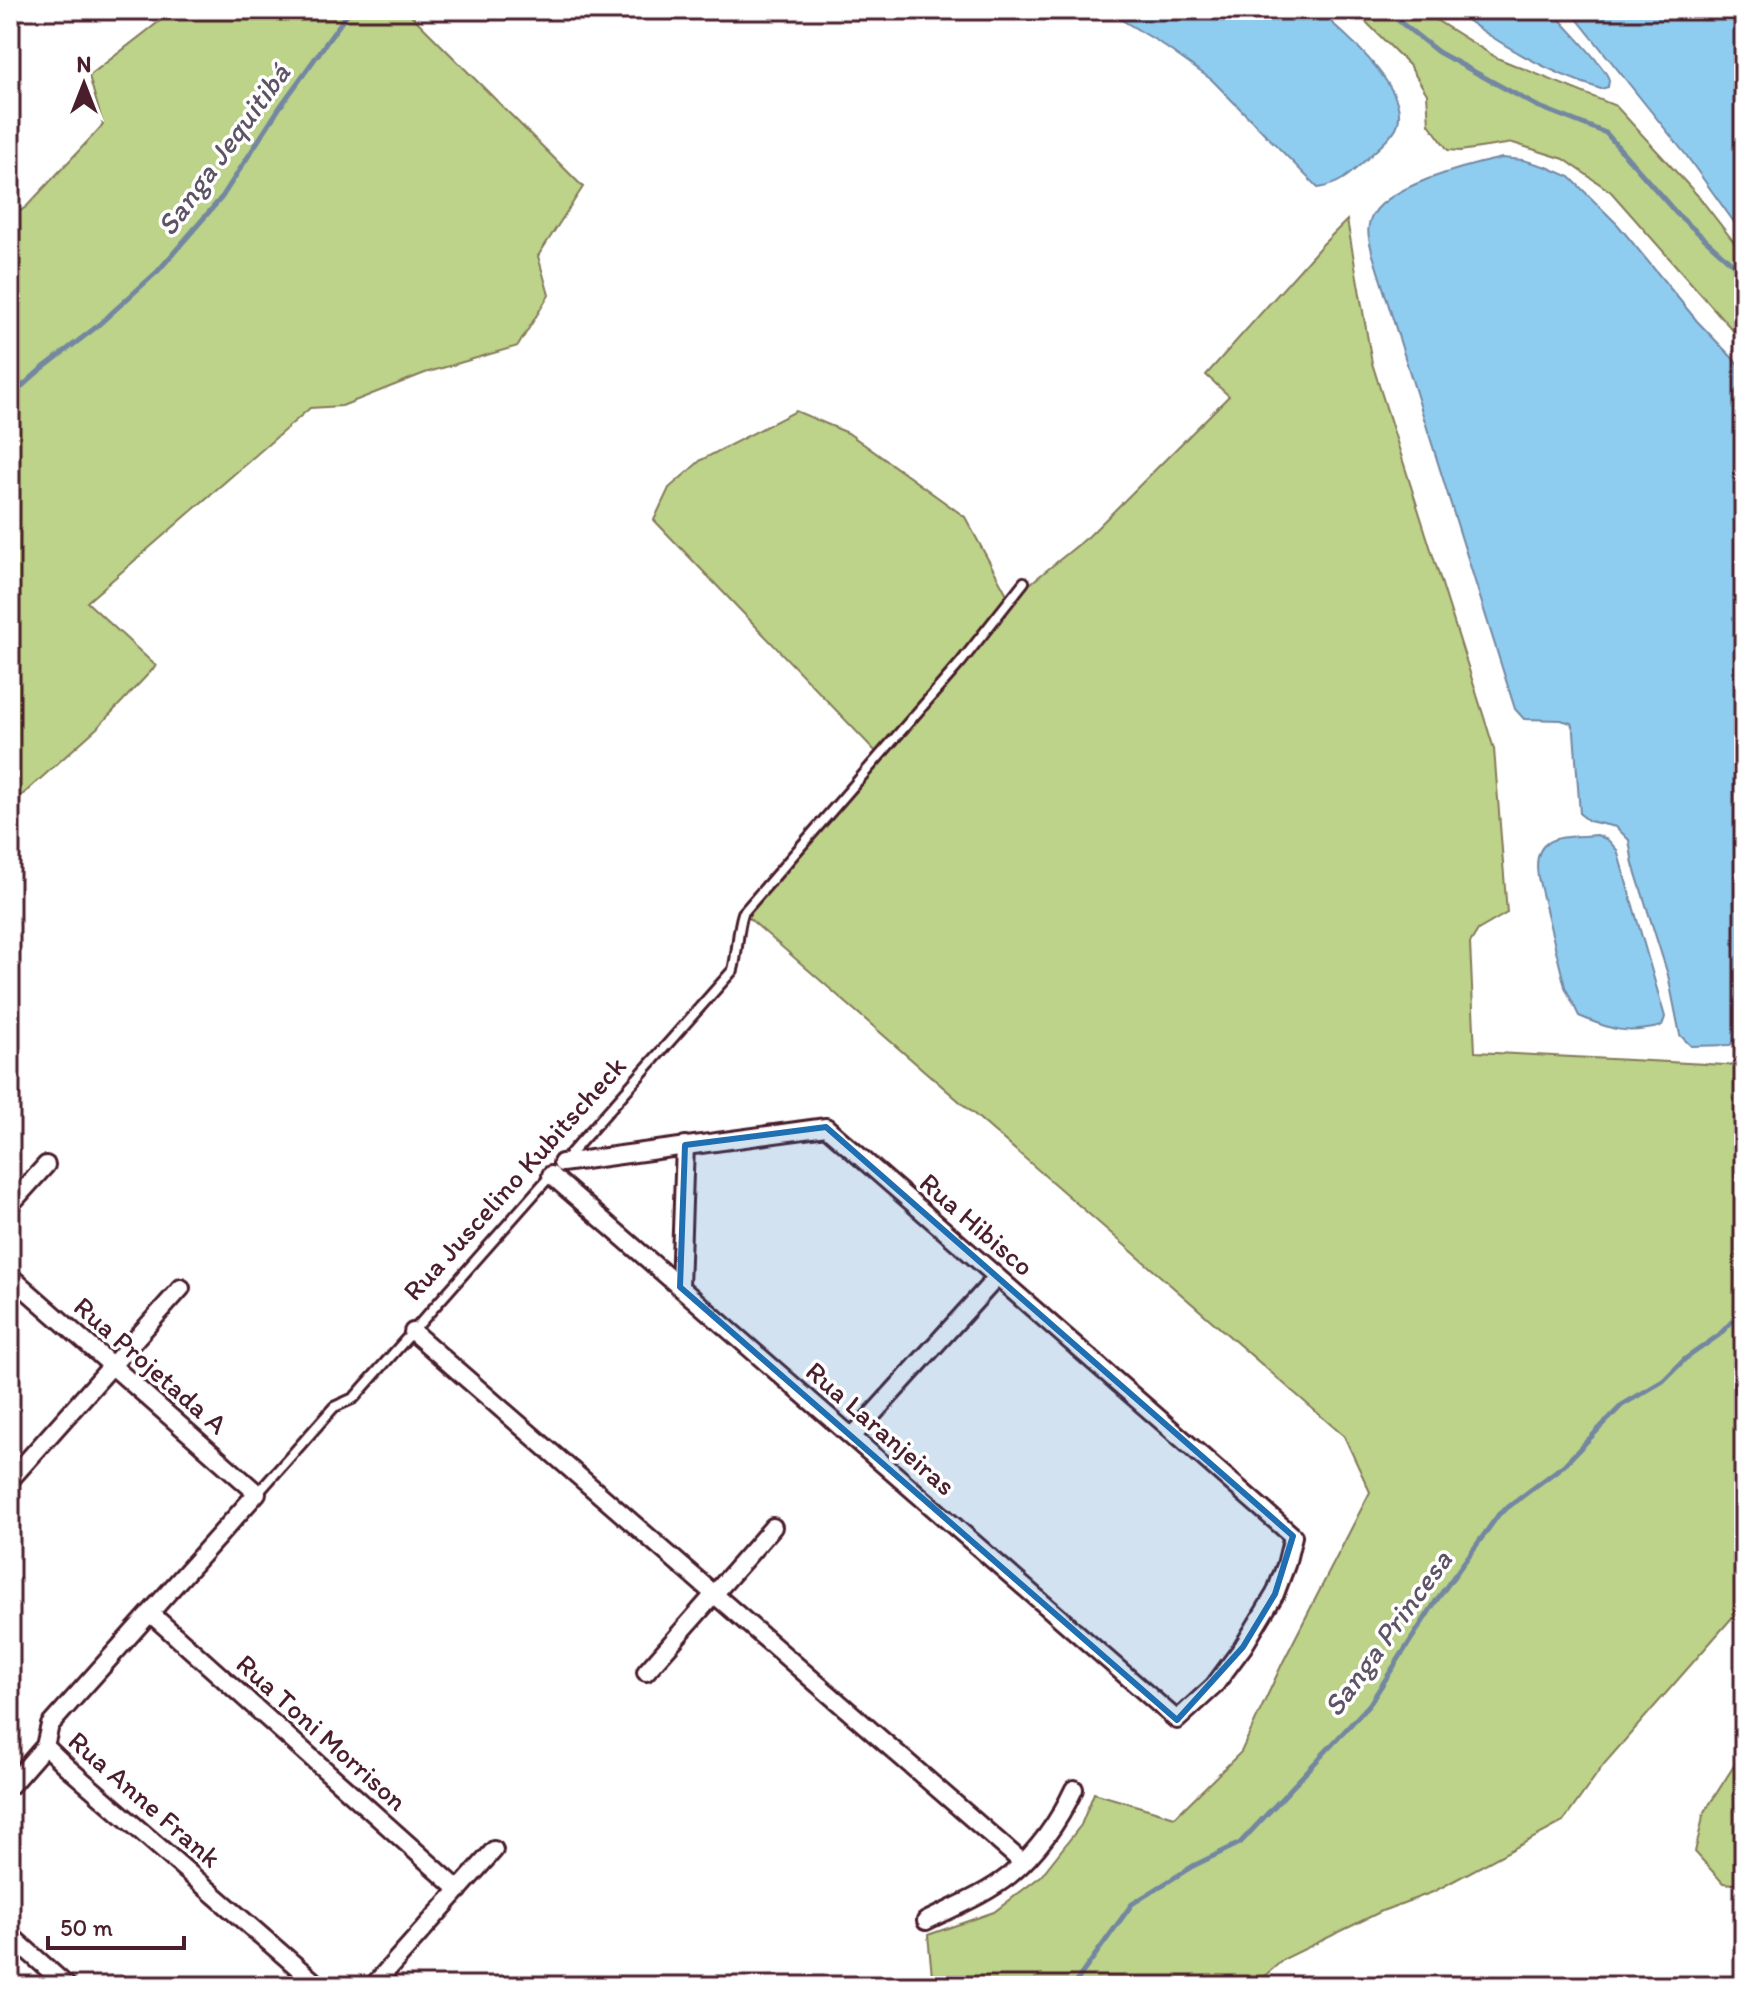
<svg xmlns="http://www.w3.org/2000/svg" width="1754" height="1996" viewBox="0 0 1754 1996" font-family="Itim,sans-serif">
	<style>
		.green { fill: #bdd389; stroke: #84795a; stroke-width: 2 }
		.water { fill: #8fcdf0; stroke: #7387a1; stroke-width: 2 }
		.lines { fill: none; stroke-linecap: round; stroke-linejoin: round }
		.stream { stroke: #7387a1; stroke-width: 5 }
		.lane-casing { stroke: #4a1f2b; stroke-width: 14 }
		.street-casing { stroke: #4a1f2b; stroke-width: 22 }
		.lane { stroke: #fff; stroke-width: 8 }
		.street { stroke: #fff; stroke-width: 16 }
		.marked { fill: #1f6fb2; fill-opacity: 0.2; stroke: #1f6fb2; stroke-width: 6; stroke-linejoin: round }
		.labels { text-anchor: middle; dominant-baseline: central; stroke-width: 7; stroke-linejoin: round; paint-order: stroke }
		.street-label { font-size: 28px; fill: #4a1f2b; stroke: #fff }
		.water-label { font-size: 30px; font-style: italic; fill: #5f5366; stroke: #fff }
	</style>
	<rect width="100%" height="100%" fill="#fff"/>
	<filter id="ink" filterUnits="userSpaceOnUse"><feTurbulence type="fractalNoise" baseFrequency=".0125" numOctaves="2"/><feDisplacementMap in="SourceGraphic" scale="16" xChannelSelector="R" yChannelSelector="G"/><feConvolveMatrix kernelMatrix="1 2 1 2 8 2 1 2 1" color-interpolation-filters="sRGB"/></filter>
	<g filter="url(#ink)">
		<path class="green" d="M174,10H406L583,187L538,256L549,295L518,346L425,373L342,406L310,408L87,602L156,666L97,728L10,806V219L27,206L103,125L89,76Z
			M1354,10H1420L1497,58L1616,106L1699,197L1744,255V343L1611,192L1564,159L1513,143L1460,151L1448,150L1429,124L1427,94L1409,65Z
			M1347,220L1372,363L1494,749L1507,913L1478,930L1470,943L1475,1052L1744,1066V1604L1604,1764L1563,1822L1433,1892L1382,1911L1284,1959L1253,1986H933L928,1935L994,1912L1041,1876L1081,1825L1094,1793L1175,1817L1241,1752L1282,1664L1370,1492L1344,1436L743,913L880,756L654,520L669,488L701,460L796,411L848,433L965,517L1010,600L1089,536L1229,396L1206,375L1321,246Z
			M1744,1750V1885L1723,1883L1695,1852L1704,1813Z"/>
		<path class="water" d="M1105,10H1317C1341,30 1415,92 1396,128C1390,139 1378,148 1370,156C1352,172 1343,184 1318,188L1212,80L1157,41Z
			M1453,10H1551C1562,22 1607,68 1609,80C1609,83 1608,85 1608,87L1601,89C1546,72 1499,44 1453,10Z
			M1570,10H1744V236L1686,155Z
			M1502,158L1523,160L1547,167L1570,177L1618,225L1697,321L1744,370V1033L1730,1045L1691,1046L1680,1035L1668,975L1633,864L1629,840L1616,827L1589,821L1580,814L1574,732L1571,723L1561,720L1524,719L1515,709L1372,252C1370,242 1366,231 1370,221C1381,186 1470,165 1502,158Z
			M1597,835L1608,840L1617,850L1665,1017L1662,1026C1626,1035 1612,1030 1579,1016L1565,987L1538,877C1531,832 1563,838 1597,835Z"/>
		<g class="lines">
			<path class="stream" d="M1385,10L1438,52L1537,106L1606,133L1677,214L1735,266L1744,277
				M10,397L39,371L95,328L158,271L222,197L280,107L350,10
				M1073,1986L1132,1904L1193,1866L1240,1843L1369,1705L1436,1601L1499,1514L1564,1465L1622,1405L1663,1381L1685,1359L1719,1335L1744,1309"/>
			<g class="lane-casing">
				<path id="lane" d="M563,1162L733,970C738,951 737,932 743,913L961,662L1024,582
					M258,1493L334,1407L354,1398L551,1175"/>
			</g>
			<g class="street-casing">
				<path id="street" d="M551,1175L1177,1720L1214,1686L1243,1647L1275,1594L1286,1565L1293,1536L826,1127L562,1163
					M10,1205L46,1165
					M10,1276L257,1493L50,1725L45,1746L10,1786
					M680,1287L685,1145
					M413,1332L1022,1862
					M852,1437L997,1277
					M10,1480L181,1288
					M150,1613L459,1890
					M646,1672L773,1527
					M45,1746L67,1767L319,1986
					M926,1921C954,1907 985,1895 1010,1875C1037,1852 1059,1821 1074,1789
					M10,1935L67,1986
					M373,1986L494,1850"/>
			</g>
			<use href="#lane" class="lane"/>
			<use href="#street" class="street"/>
		</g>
	</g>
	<path class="marked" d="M826,1127L1293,1536L1275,1594L1243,1647L1177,1720L680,1287L685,1145Z"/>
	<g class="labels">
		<g class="street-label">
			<text transform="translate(514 1178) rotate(-48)">Rua Juscelino Kubitscheck</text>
			<text transform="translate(977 1224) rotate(41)">Rua Hibisco</text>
			<text transform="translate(151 1365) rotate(41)">Rua Projetada A</text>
			<text transform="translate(881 1428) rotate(41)">Rua Laranjeiras</text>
			<text transform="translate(322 1732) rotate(42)">Rua Toni Morrison</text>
			<text transform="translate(145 1799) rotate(41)">Rua Anne Frank</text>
		</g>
		<g class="water-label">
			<text transform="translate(223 149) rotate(-54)">Sanga Jequitibá</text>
			<text transform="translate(1387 1633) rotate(-54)">Sanga Princesa</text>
		</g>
	</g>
	<rect width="1754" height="1996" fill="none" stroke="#fff" stroke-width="40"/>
	<rect x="20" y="20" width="1714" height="1956" fill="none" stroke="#4a1f2b" stroke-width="3" filter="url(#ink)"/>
	<g transform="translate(84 84)" stroke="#ffffff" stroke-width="6" paint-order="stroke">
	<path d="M0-6L14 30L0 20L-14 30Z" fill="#4a1f2b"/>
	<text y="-12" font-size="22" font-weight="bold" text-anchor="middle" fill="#4a1f2b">N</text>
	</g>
	<path d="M48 1936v12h136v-12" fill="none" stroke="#4a1f2b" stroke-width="4"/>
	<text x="60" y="1936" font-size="24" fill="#4a1f2b" stroke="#ffffff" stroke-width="6" paint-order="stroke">50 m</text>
</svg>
